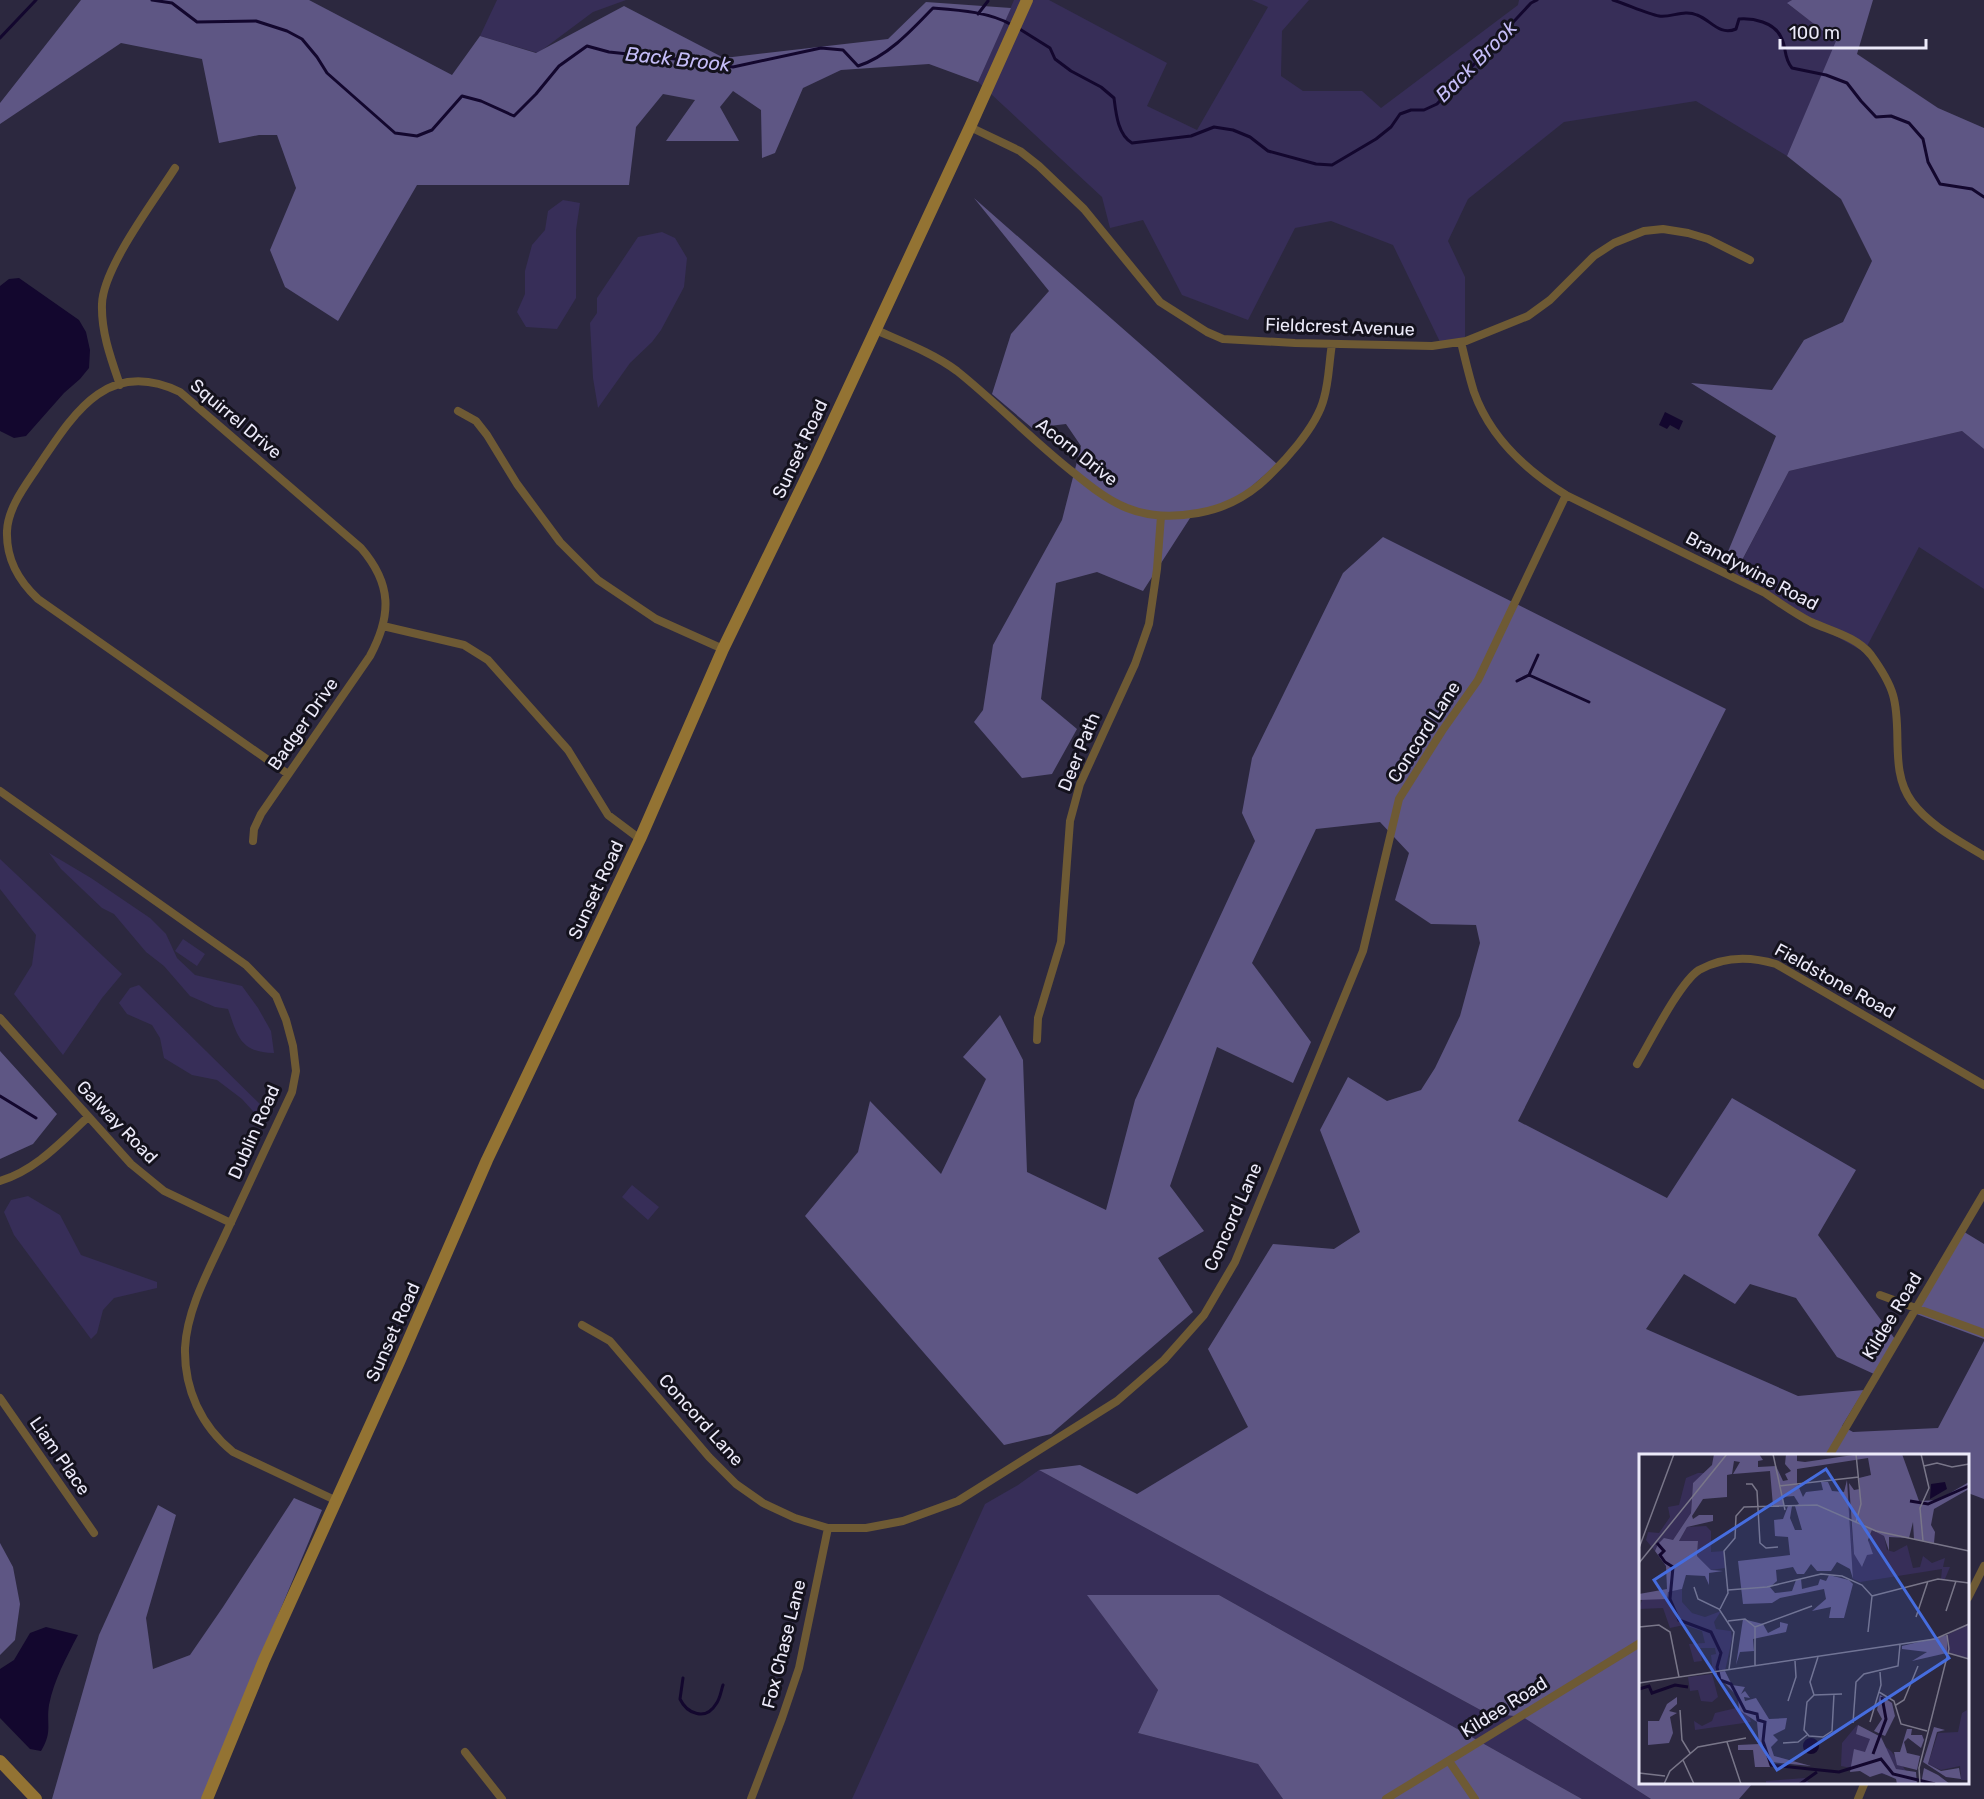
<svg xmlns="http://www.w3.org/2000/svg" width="1984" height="1799" viewBox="0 0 1984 1799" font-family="Rubik,sans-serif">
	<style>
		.green { fill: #372e58 }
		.forest { fill: #5e5684 }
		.water { fill: #13072e }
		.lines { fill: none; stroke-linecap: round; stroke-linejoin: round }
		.stream { stroke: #13072e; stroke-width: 3 }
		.street { stroke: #6e5a34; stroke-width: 8 }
		.secondary { stroke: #937333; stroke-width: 12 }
		.labels { text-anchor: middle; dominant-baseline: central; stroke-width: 6; stroke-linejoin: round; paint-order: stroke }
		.street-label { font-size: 18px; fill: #eceaf9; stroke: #14121d }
		.water-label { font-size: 20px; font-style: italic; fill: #c4bcf7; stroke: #14121d }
		.inset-river { fill: none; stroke: #13072e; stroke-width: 3 }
		.inset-road { fill: none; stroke: #797689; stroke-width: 1.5 }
		.view { fill: #466ddf; fill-opacity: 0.15; stroke: #466ddf; stroke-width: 3 }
		.inset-edge { fill: none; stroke: #eceaf9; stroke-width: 3 }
	</style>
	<rect width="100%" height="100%" fill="#2c283f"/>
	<path class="green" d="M497,0H626L593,12L538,53L480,36Z
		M1014,0H1049L1167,63L1147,106L1197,130L1268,7L1252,0H1309L1282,31L1281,76L1303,91H1362L1381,108L1518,5L1519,0H1792L1788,4L1837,41L1787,156L1696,101L1564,122L1468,199L1448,241L1465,277V342L1441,344L1393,245L1331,221L1295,228L1248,320L1182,295L1143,220L1110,228L1102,197L978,82Z
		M563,200L580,203L576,230V298L557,329L526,327L517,312L525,294V271L532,245L545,230L548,211Z
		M662,232L675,238L687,258L684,287L661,330L652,342L630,363L598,408L593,378L590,323L597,313V298L638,237Z
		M1962,431L1984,449V589L1919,547L1864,652L1733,578L1789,471Z
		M49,853L91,878L150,918L166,934L177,958L195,975L242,986L258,1008L271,1031L274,1053C240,1052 238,1037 228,1009L215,1007L190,996L164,966L146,952L114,914L102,908L61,869Z
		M0,859L122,974L102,998L63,1055L14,994L32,965L36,935L0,889Z
		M183,939L205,954L197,966L175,951Z
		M139,985L267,1111L262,1121L242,1099L217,1080L192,1075L164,1058L160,1038L152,1025L127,1014L119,1003L130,988Z
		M632,1185L659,1207L648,1220L622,1197Z
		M28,1196L60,1215L81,1255L157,1282V1288L114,1298L103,1310L97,1333L91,1339L14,1235L4,1212L11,1200Z
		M1039,1470L1486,1713L1523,1717L1651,1799H1582L1219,1595L1088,1596L1158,1690L1138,1733L1258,1764L1283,1799H852L985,1504L1018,1485Z"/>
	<path class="forest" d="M81,0H309L452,75L480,36L536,53L624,6L724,58L888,39L926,2L1011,8L978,82L929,64L841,70L803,88L775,153L762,158L761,110L733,91L720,107L739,141H666L695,100L663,94L636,127L629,185H417L338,321L285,287L270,250L296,188L277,135H259L219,143L202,59L121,43L0,124V103Z
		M1792,0H1873L1857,54L1938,108L1984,128V449L1962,431L1789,471L1739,566L1727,554L1776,436L1691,383L1772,390L1804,340L1843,322L1872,261L1841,199L1787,156L1836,41L1787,3Z
		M974,198L1277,464L1227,508L1192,515L1143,591L1097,572L1056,583L1041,699L1077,729L1052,774L1022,778L974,722L983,710L993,645L1062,520L1081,446L1066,424L1032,428L992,394L1011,334L1049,291Z
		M1383,537L1726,709L1518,1121L1667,1198L1732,1098L1856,1170L1818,1235L1895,1339L1874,1374L1837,1357L1796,1298L1750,1284L1735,1304L1684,1274L1646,1329L1798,1396L1864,1390L1842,1426L1853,1432L1938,1428L1984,1341V1499L1968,1493V1456H1640V1782L1753,1783L1739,1799H1651L1523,1717L1486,1713L1039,1470L1080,1465L1137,1494L1248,1427L1208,1349L1273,1244L1334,1249L1360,1232L1320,1130L1348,1077L1387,1101L1421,1090L1435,1068L1460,1016L1480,943L1476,925L1431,924L1395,900L1409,853L1380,822L1316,829L1252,963L1311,1042L1293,1083L1217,1047L1170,1186L1204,1231L1158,1258L1193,1312L1051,1434L1004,1445L805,1216L858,1152L870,1101L941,1174L986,1079L963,1057L1000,1015L1023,1060L1027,1172L1106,1210L1135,1100L1255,841L1242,813L1252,758L1343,573Z
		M0,1051L57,1114L33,1144L0,1159Z
		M1961,1230L1984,1244V1339L1911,1312Z
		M294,1498L322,1510L208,1783L205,1799H52L99,1635L158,1505L176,1515L146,1618L153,1669L190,1655L223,1607Z
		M0,1543L13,1567L20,1604L15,1640L0,1655Z
		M1087,1595H1219L1582,1799H1283L1258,1764L1138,1733L1158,1690Z"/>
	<path class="water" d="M19,278L79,320L86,332L90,350L89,368L80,379L64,393L26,436L14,438L0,431V286L9,279Z
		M1665,412L1683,421L1679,430L1670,425L1667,429L1659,425Z
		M46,1627L78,1635C66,1658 54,1680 49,1705C46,1725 53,1731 41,1751L30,1749L0,1718V1669L14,1660L30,1633Z"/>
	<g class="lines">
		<path class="stream" d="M152,0L172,3L197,22L256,21L287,31L302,39L317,57L327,73L395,133L417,136L432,130L462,96L481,101L514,116L536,94L559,66L587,46L609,52L685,60L733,67L821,48L843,50L858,66C887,57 912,30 933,8C959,10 990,12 1012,25
			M1613,0C1626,4 1648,14 1659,16C1671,18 1684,9 1697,15C1711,20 1719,36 1736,29L1739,19C1753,18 1774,22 1781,37C1787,48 1783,57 1792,68L1826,75L1847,83L1861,101L1876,117L1891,116L1909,123L1923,139L1928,162L1940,184L1972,189L1984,197
			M978,14L988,1
			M1018,28L1050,48L1055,59L1071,71L1101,87L1114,98C1116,114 1118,135 1132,143L1191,136L1214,127L1233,130L1250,137L1268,151L1316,164L1332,165L1376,139L1391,127L1400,114L1411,110H1424L1437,104L1531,3L1537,0
			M0,38L36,0
			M1529,675L1589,702
			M1517,681L1529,675L1538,655
			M0,1096L36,1118
			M683,1678L680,1699C687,1714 706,1721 716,1704C720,1699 721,1691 723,1685"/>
		<path class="street" d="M970,127L1020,151L1039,166L1084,209L1160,302L1207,332L1223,339L1295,343L1432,346L1466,341L1528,316L1550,300L1594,256L1614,243L1644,231L1663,229L1688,233L1708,239L1750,260
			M876,330C903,342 933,353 957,371C997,403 1033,441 1074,473C1090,486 1107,500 1127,508C1149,517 1175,517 1198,513C1221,509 1242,499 1259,485C1282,465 1317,427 1324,398C1329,381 1329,362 1332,344
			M1461,342C1465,359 1469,376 1474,392C1490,437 1527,471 1566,495L1765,593C1780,603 1795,614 1811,622C1831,631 1857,637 1871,655C1879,666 1889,681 1893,695C1903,729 1889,771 1912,802C1930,826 1958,840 1984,856
			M120,385C111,359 101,332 102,304C103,268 154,201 175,168
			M458,411L476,421L487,435L517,484L560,542L598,580L656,619L723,649
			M383,626L464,645L488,660L568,750L608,815L640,839
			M0,791L246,965L276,996L286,1020L293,1046L296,1071L292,1092C270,1139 248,1186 226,1233C210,1268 187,1308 185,1348C184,1389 201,1426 233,1452L337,1501
			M253,841L254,829L261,814L370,656C392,615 392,584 361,548L180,392C108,357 74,413 39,465C26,485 8,507 7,531C6,559 18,580 38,599L288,774
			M0,1018L131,1164L164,1191L231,1223
			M1037,1040L1038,1018L1061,942L1070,821L1080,784L1135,664L1149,624L1157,569L1161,516
			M1637,1064C1650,1042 1680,982 1699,970C1724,956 1750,956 1776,964L1984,1085
			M0,1181C36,1170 61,1142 88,1117
			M1880,1295L1984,1333
			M582,1325L610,1341L709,1457L736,1484L763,1503L795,1518L828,1528H866L903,1521L958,1501L1117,1401L1164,1360L1204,1315L1235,1262L1363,951L1399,799L1442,731L1478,680L1566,495
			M0,1398L94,1533
			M1829,1456L1984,1193
			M1968,1598L1984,1566
			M465,1752L502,1799
			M1449,1761L1475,1799
			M751,1799L782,1718L799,1668L828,1528
			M1386,1799L1640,1643
			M1858,1799L1865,1782"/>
		<path class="secondary" d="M0,1761L36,1799
			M207,1799L264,1660L399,1362L487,1160L640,839L723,649L815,460L970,127L1027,0"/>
	</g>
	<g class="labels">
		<g class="street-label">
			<text transform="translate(1340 327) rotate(2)">Fieldcrest Avenue</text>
			<text transform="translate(236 419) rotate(40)">Squirrel Drive</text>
			<text transform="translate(800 449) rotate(-65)">Sunset Road</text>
			<text transform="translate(1077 452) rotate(38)">Acorn Drive</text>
			<text transform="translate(1752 571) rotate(28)">Brandywine Road</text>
			<text transform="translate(303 724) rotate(-55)">Badger Drive</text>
			<text transform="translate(1424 732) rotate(-57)">Concord Lane</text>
			<text transform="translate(1079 752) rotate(-68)">Deer Path</text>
			<text transform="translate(596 890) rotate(-65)">Sunset Road</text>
			<text transform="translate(1835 981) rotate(29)">Fieldstone Road</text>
			<text transform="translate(117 1122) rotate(46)">Galway Road</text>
			<text transform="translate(254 1132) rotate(-66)">Dublin Road</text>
			<text transform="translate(1233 1217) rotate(-66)">Concord Lane</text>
			<text transform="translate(1892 1316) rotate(-59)">Kildee Road</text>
			<text transform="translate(393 1332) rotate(-66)">Sunset Road</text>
			<text transform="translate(701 1420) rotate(48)">Concord Lane</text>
			<text transform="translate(60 1456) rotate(55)">Liam Place</text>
			<text transform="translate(784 1644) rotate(-76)">Fox Chase Lane</text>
			<text transform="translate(1504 1707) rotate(-32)">Kildee Road</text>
		</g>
		<g class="water-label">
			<text transform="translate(678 59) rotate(6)">Back Brook</text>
			<text transform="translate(1476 61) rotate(-45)">Back Brook</text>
		</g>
	</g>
	<g transform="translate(1639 1454)">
		<rect width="330" height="330" fill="#2c283f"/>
		<path d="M59,19H67L54,29L52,59L34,86L19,90L16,97L7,86L9,78L20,79L31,63L29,53L40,51L47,24ZM208,26L215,100L224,112L233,76L245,82L248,96L255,98L268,91L274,114L281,113L284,102L293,109L306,104L304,113H311L306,125H302L303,115L221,128L214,125ZM67,72L72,77V98L85,97L86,114L72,116L58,102L59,87H40L48,73ZM43,135V148L53,159L66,163L82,157L75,168L77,175L92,177L93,185L86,217L74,220L72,201L77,200L76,194H61L63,207L55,208L50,190L66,189L63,177L45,171L31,174L24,154L0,155L4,143L28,145V138ZM330,170L329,204L308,199V181ZM73,220L79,243L73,248L62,247L59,236L51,237L49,223ZM97,254L110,261L112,268L56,276L55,267L63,272L73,267L76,259ZM328,256L330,326H322L321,312L302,316L289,310L299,279L319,278L323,259ZM218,271L252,297L274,326L202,312L203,289ZM166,324L171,330H127V327Z" fill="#372e58"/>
		<path d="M75,0H120L124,6L119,7V13L137,12L144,27L149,26L146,20L152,17L146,10L147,0H158V7L166,8L221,0H263L280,47L299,46L330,28V35L295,55L292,71L296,78L295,89L275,85L274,68L270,84L250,83V97L245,82L233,76L229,86L234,100L228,101L223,113L215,100L210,29L215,36L221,35L220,24L232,21L229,4L158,15V29L164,43L167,38L184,36L182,28H189L193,37L205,38L208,26L214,125L211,115L198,108L192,117H178L172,110L165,120H158L154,113L137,116L138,127L131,133L136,139L153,137L157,126L162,125L163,135L179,131L181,125L187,127L190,121L210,126L214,130L205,164H190L192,153L173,157L187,145L185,135L141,144L133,149L104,150L99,107L151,101L149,83L136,82L135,66L144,65L149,52H153L151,64L156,76H163L156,52L160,50L155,42L143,43L145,52H134L131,17L94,20L101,8L95,7L93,20L88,21V43L64,45L53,62L54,65L60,61H74V67L48,73L40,87H59L58,102L72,116L84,117L70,119V131L66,122L47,121L43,135L29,138L28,145L0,146V140L28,135L27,112L16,97L19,90L25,84L34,86L52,59L54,29L73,11ZM104,165L124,170L129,179L141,173V168L149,170L147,178L114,185L115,197L101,198L97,211ZM308,181V199L273,207L288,198L263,195V192ZM86,217L93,231L106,233L102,240L106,237L111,244L105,243L106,247L117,244L130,265L148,264L146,275L134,281L139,286L132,293L135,302L172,312L132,308L131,313H116L114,296H99V291L120,290L118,268L100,256L99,243L76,219ZM241,241L253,249L256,262L246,282L235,277L243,265L238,256ZM38,243V250L30,257L38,259L31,263L34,279L30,289L9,291V267H20L28,250ZM219,271L242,283L257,315L277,318L278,330H258L257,325L243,319L231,323L221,317L211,318L215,295L226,298L231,285L217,280ZM295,273L306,276L298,278L289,310L302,317L320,314L322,325L307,323L284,308ZM268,275H273L272,281H283L285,286L282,294L269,284L265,288L268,299L281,302L278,316L258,311L255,298H261ZM285,314L299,321L311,330H282Z" fill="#5e5684"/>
		<path d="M306,28L308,35L291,45L292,30ZM164 292a8 8 0 1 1 16 0a8 8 0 1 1-16 0Z" fill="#13072e"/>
		<path class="inset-river" d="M271,47L289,50L330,32M18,89L25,97L21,101L26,108L34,113L31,145L40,166L72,178L82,199L78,213L81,226L92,230L106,257L118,260L119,266L126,268L124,287L132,311L200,318L242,305L254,320L296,330M0,235L10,232L13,239L36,231L49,233M234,300L247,265L243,243M161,330L178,318"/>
		<path class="inset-road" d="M134,0L146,56M282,0L290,34L281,54L284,87M285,12L298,9L313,13L330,10M107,30H113L118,37L121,89L127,94L139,93M140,32L220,23M217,68L222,50L217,0M0,94L35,0M0,109L88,0M55,133L59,145L80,155L95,178L90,215M89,136L128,133L182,120L203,122L223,131L233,142L229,178M233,142L299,125L330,129M81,155L89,139L85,97L96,84L97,62L105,53L178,51L237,77L330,97M307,157L317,127M277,163L289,127M89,167L106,165L116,173V212M0,173L20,171L31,178L40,223M116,173L173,152M309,199L330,205M0,229L296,185L330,170M240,238L255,247L262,270L288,277M175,241L168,248L165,276L170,282L184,283L193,277L195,240M175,241L171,228L179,203M175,241L203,240M149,247L157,223L156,207M257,251L265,246L279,212M41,256L43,286L51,299M231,268L242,231L241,218M214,269L217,228L225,220L259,212L261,191M88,288L102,330M144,289L159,288L168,281M44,306L55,330M0,319L26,322M25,330L31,317L59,293L107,284M281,330L280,314L310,195L308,181"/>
		<path class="view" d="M187,15L310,204L138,316L15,126Z"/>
		<rect width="330" height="330" class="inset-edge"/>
	</g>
	<path d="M1780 39v9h146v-9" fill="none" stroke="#eceaf9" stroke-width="3"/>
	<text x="1789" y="39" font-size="18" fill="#eceaf9" stroke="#14121d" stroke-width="4.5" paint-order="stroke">100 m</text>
</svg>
